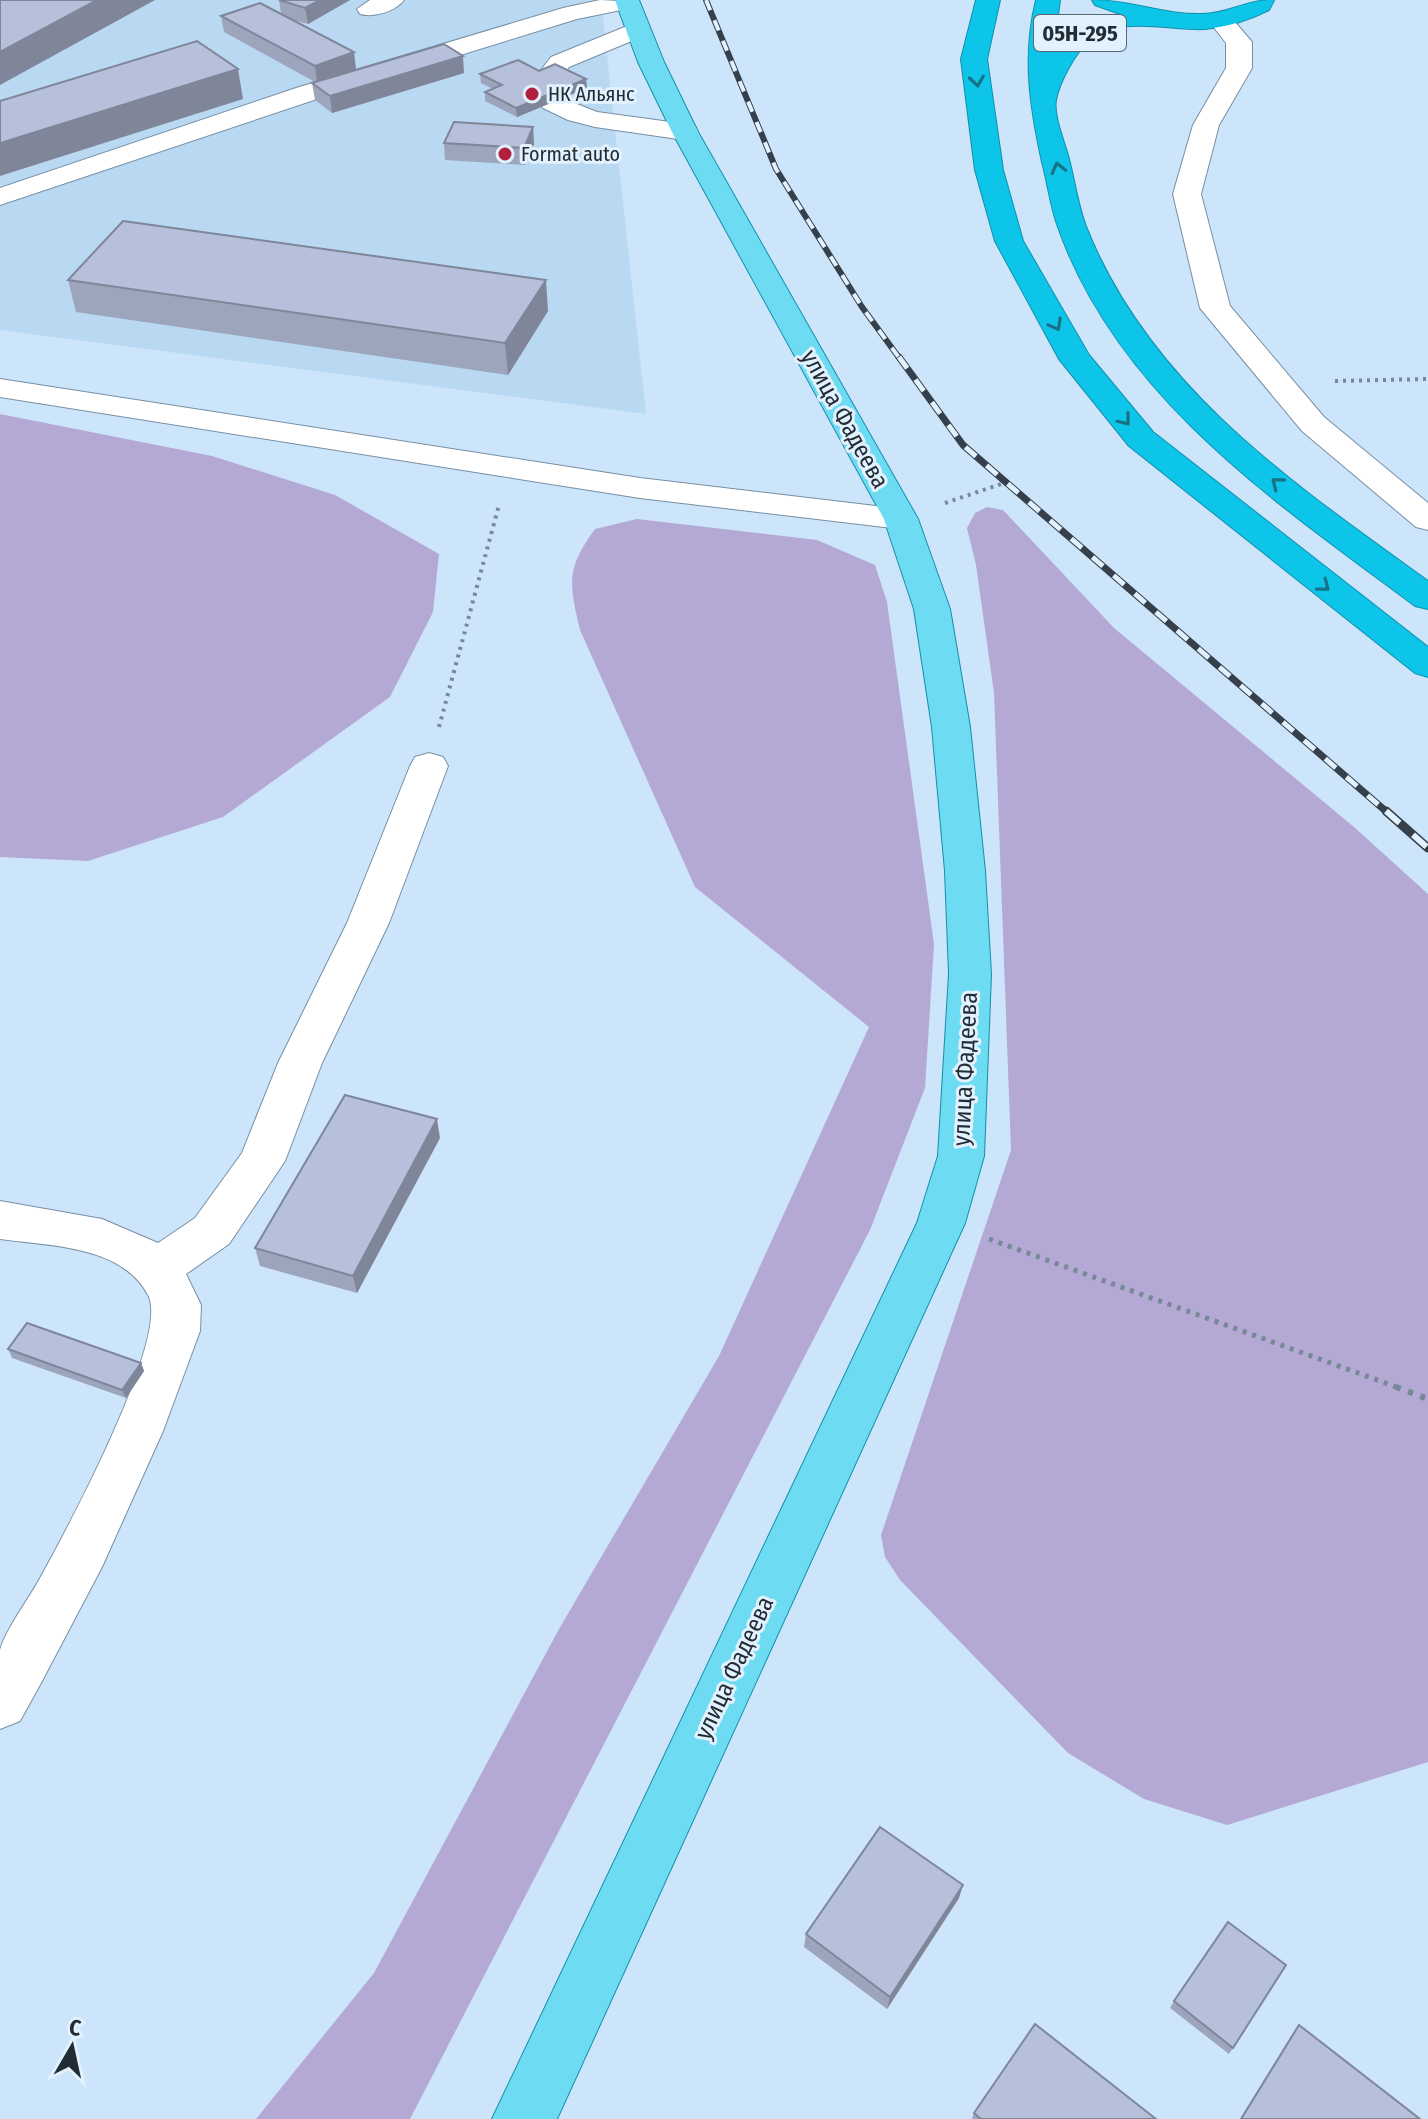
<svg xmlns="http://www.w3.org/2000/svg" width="1428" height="2119" viewBox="0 0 1428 2119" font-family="'Fira Sans Condensed',sans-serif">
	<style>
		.built { fill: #b9d8f2 }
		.green { fill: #b4a9d4 }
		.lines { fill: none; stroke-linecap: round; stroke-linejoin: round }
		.minor-casing { stroke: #778fa3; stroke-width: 2 }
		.major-casing { stroke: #148faa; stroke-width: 2 }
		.highway-casing { stroke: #148faa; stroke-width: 2 }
		.path-far2 { stroke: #778897; stroke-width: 4; stroke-dasharray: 3 5; stroke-linecap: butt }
		.path-far1 { stroke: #778897; stroke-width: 5; stroke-dasharray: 4 6; stroke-linecap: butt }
		.path { stroke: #778897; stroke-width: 6; stroke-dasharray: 5 8; stroke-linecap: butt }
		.minor { fill: #fff; fill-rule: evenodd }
		.major { fill: #6ddcf2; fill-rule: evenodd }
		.highway { fill: #0cc5e9; fill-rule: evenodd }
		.rail-far2-casing { stroke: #35404a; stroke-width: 6 }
		.rail-far1-casing { stroke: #35404a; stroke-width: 7 }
		.rail-casing { stroke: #35404a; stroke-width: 9 }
		.rail-far2 { stroke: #e1f1fe; stroke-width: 4; stroke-dasharray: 11; stroke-linecap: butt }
		.rail-far1 { stroke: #e1f1fe; stroke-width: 5; stroke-dasharray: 14; stroke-linecap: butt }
		.rail { stroke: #e1f1fe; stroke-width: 6; stroke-dasharray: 18; stroke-linecap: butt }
		.wall { fill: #9da5bc }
		.shaded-wall { fill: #7f8699 }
		.building { fill: #b6c0db; stroke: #7f8699; stroke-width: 2 }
		.oneway { stroke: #187185 }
		.poi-dot { fill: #b21f3c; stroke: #e1f1fe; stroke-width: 3 }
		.labels { text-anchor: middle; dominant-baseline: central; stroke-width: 6; stroke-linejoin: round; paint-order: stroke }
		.far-poi-label { font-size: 20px; fill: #222c34; stroke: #e1f1fe; text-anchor: start }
		.shield { fill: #e1f1fe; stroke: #5b6771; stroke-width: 2 }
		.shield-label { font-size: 22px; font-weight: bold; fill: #222c34 }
		.street-label { font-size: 24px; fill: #222c34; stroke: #e1f1fe }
	</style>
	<rect width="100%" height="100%" fill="#cce5fb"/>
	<path class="built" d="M0,0H601L646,414L0,330Z"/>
	<path class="green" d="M0,414L212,456L335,495L439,554L433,612L390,697L223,817L88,861L0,857Z
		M987,507L1003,510L1114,628L1354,827L1428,894V1762L1227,1825L1144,1799L1068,1753L900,1580L885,1557L881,1535L1011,1150L994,693L976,565L967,528L975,513Z
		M637,519L817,540L875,565L887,602L934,944L925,1088L870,1230L410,2119H256L374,1973L559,1629L719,1356L869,1027L695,887L580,630C569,583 566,569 595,529Z"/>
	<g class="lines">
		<g class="minor-casing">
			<path id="minor" d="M370,0H404C396,11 374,18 360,14L357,9Z
				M600,0L639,2L636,7L577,19L314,100L0,205V188L296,88L563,8Z
				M1220,13L1229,15L1252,42V68L1219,125L1201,194L1230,306L1324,417L1428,503V530L1416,527L1302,431L1200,308L1173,194L1193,125L1226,68V43L1208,20Z
				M637,22L650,30L646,35L569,67L560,79L551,82L538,74L551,57Z
				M552,94L597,112L685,124L695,126L698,132L695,138L685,140L595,127L568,120L543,108L539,102L543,96Z
				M0,379L640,478L901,509L913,512L918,519L913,526L901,529L640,498L0,397Z
				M429,753L443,757L448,766L389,923L322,1063L285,1161L229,1244L186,1274L201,1305L200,1331L163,1431L102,1567L41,1683L20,1721L0,1729C0,1707 0,1669 0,1650C6,1629 28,1600 39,1580C64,1535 171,1337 148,1295C122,1245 48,1246 0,1239V1201L102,1219L158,1243L195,1218L242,1153L278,1063L347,923L410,766L415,757Z"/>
		</g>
		<g class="major-casing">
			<path id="major" d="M615,0H639L664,62L698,132L918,519L950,609L970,727L985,871L991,974L984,1156L965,1223L557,2119H492L917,1223L938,1156L949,974L945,871L932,727L914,609L884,519L672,132L638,62Z"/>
		</g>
		<g class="highway-casing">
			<path id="highway" d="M976,0H1000L987,59L1003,170L1023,241L1089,355L1153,432L1428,647V677L1415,673L1129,446L1059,359L995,241L975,170L961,59Z
				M1036,0H1060L1053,53L1072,29L1120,14L1095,5L1092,0C1130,0 1164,15 1202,14C1231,13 1245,0 1274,0L1269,10C1249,20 1228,27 1205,29C1168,31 1120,14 1088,42C1075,53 1059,83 1056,100C1053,116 1065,143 1069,159C1075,182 1078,207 1087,229C1151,388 1295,485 1428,581V609L1415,606C1277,503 1118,397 1058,227C1050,206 1048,184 1042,162C1030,107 1022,56 1036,0Z"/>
		</g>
		<path class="path-far2" d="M1335,381L1428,379
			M945,503L1004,483
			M439,727L499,505"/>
		<path class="path-far1" d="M989,1239L1402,1389"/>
		<path class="path" d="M1396,1387L1428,1399"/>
		<use href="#minor" class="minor"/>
		<use href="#major" class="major"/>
		<use href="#highway" class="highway"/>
		<g class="rail-far2-casing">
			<path id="rail-far2" d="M706,0L776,169L862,307L900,359"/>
		</g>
		<g class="rail-far1-casing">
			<path id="rail-far1" d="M899,357L963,445L1388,813"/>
		</g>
		<g class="rail-casing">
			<path id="rail" d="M1386,811L1428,848"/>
		</g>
		<use href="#rail-far2" class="rail-far2"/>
		<use href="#rail-far1" class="rail-far1"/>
		<use href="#rail" class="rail"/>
	</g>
	<path class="wall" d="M279,0H350L308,24L292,20L356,69L343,74L464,73L332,113L315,100L312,83L315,82L224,32L221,16L281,14Z
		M539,71L586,79L587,88L517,117L485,101V92L493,89L481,83L480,74Z
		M533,127L534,144L525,165L445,160L444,143Z
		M68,280L548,311L508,375L76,312Z
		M440,1138L357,1293L260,1266L255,1248Z
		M8,1349L141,1363L144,1371L126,1398L12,1358Z
		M959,1898L887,2009L804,1947L806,1934Z
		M1286,1965L1229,2054L1170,2008L1174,2001Z
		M974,2113L1156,2119H972Z"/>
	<path class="shaded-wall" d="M97,0H155L0,85V52Z
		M320,0H350L308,24L305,8Z
		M354,52L356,69L317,83L315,66Z
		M463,56L464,73L332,113L330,96Z
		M238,69L243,99L0,176V143Z
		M586,79L587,88L517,117L516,108Z
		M533,127L534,144L525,165L524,148Z
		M546,280L548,311L508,375L505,343Z
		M437,1119L440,1138L357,1293L353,1276Z
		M141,1363L144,1371L126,1398L122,1390Z
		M963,1885L959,1898L887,2009L890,1997Z"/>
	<path class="building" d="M0,0H97L0,52Z
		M279,0H320L305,8Z
		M260,3L354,52L315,66L221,16Z
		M197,41L238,69L0,143V101Z
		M444,44L463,56L330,96L312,83Z
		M518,60L539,71L555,64L586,79L516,108L485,92L502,85L480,74Z
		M454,122L533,127L524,148L444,143Z
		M123,221L546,280L505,343L68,280Z
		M345,1095L437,1119L353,1276L255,1248Z
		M27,1323L141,1363L122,1390L8,1349Z
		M880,1827L963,1885L890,1997L806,1934Z
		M1228,1922L1286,1965L1233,2048L1174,2001Z
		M1035,2024L1156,2119H981L974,2113Z
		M1299,2025L1420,2119H1241Z"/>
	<defs><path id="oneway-chevron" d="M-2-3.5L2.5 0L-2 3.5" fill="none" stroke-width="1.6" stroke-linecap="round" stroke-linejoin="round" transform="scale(2)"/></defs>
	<g class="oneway">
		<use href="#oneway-chevron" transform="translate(977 81) rotate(82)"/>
		<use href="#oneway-chevron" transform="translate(1058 168) rotate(-104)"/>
		<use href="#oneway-chevron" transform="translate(1056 325) rotate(61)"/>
		<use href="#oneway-chevron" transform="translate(1125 420) rotate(51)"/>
		<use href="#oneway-chevron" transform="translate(1277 483) rotate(-142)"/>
		<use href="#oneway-chevron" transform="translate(1324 586) rotate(38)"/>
	</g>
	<g class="poi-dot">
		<circle cx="532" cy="94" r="8"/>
		<circle cx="505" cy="154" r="8"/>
	</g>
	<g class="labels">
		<g class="far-poi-label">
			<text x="548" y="94">НК Альянс</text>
			<text x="521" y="154">Format auto</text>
		</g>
		<rect class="shield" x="1034" y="15" width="92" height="36" rx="6"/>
		<g class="shield-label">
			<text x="1080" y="33">05Н-295</text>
		</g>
		<g class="street-label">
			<text transform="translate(845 419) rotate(61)">улица Фадеева</text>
			<text transform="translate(965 1069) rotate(-87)">улица Фадеева</text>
			<text transform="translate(734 1668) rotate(-65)">улица Фадеева</text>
		</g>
	</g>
	<g transform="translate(72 2047) rotate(9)" stroke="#e1f1fe" stroke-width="6" paint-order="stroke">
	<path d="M0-6L14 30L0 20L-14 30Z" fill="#222c34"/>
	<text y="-12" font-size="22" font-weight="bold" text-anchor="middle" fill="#222c34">С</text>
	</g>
</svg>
